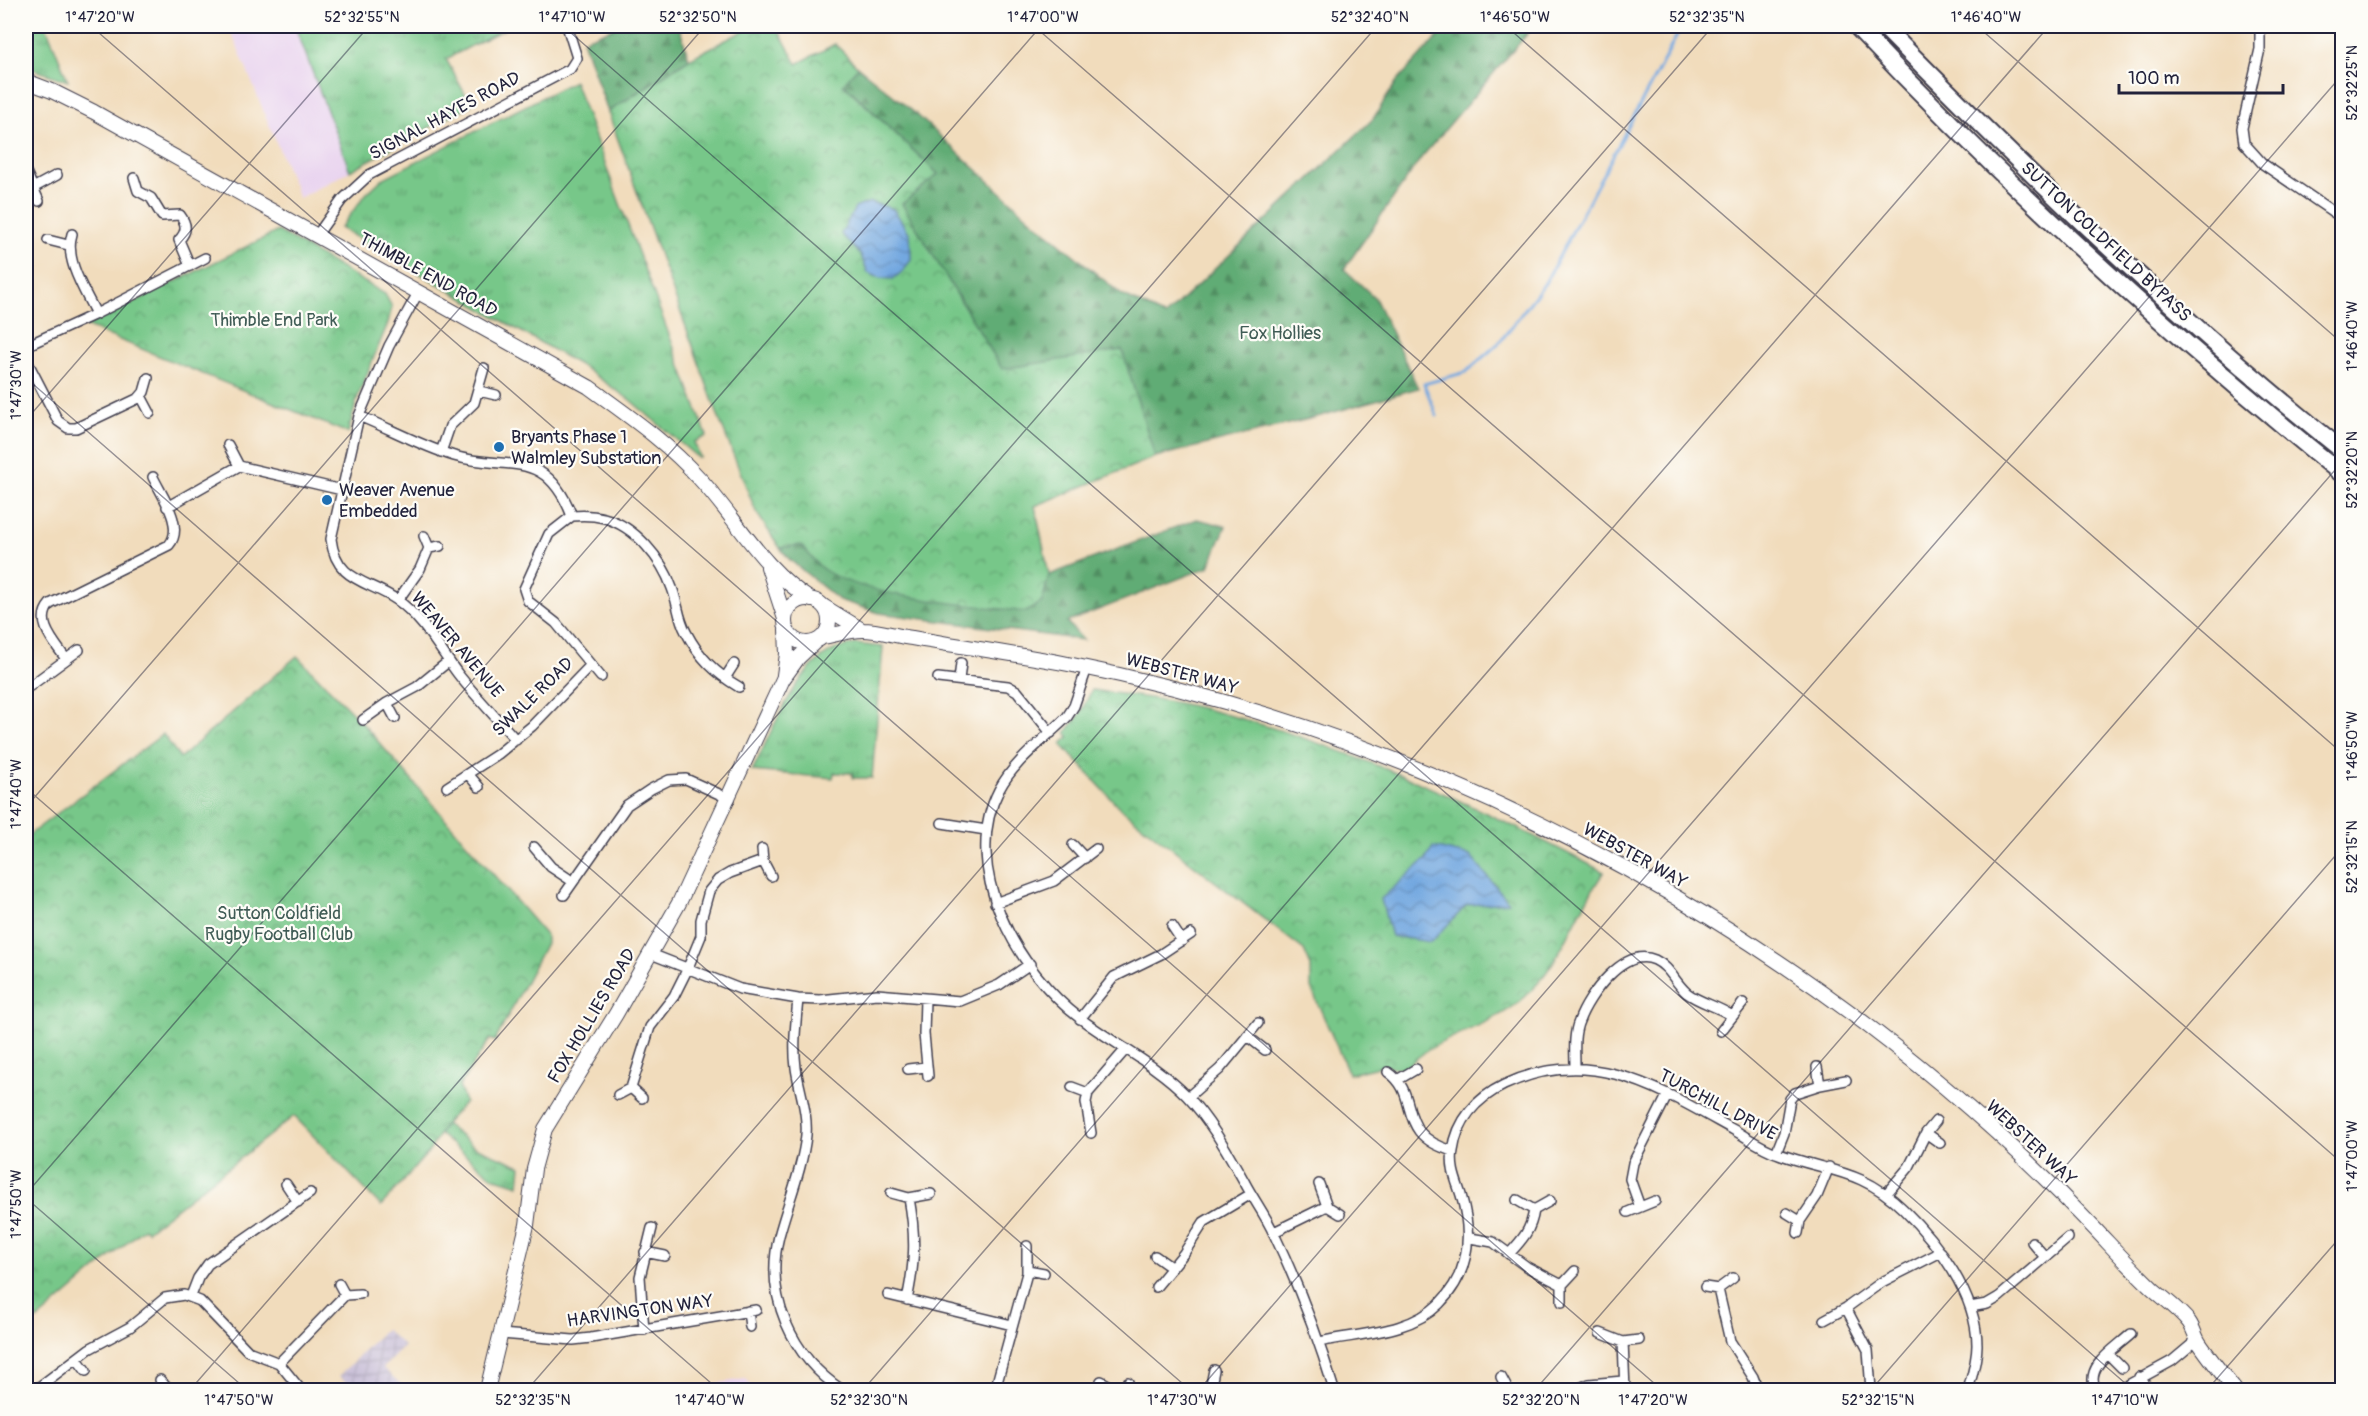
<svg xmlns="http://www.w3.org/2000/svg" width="2368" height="1416" viewBox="0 0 2368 1416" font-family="Pangolin,sans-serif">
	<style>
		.built { fill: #e8d2ef }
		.industrial { fill: url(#industrial-grid) }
		.grass { fill: url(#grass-tufts); stroke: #4c7462; stroke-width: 1.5 }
		.forest { fill: url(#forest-firs); stroke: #426758; stroke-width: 1.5 }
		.park { fill: url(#park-crowns); stroke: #4c7462; stroke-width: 1.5 }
		.water { fill: url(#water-waves); stroke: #4a658e; stroke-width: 1.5 }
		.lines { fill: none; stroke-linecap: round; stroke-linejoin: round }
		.stream { stroke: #73a8e0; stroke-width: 3 }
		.street-casing { stroke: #413e4e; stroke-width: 12 }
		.secondary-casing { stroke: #413e4e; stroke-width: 16 }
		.highway-casing { stroke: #413e4e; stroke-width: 20 }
		.street { stroke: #fff; stroke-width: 9 }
		.secondary { stroke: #fff; stroke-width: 14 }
		.highway { stroke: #fff; stroke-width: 16 }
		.ticks { fill: none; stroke: #22223b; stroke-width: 1.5; stroke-opacity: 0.45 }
		.poi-dot { fill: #1f6fb2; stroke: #fdfcf7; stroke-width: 2 }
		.labels { text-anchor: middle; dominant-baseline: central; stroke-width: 4.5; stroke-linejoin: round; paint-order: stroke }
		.street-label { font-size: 18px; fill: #22223b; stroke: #fdfcf7 }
		.park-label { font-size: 18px; fill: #405c56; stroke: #fdfcf7 }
		.poi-label { font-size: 18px; fill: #22223b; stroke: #fdfcf7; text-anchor: start }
		.neatline { fill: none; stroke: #22223b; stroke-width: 2 }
		.ticks-label { font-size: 15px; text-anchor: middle; fill: #22223b }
	</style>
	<defs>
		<pattern id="industrial-grid" width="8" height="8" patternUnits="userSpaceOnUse" patternTransform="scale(1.5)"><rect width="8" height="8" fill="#c9bfd8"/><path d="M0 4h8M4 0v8" fill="none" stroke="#aca4ba"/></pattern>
		<pattern id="grass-tufts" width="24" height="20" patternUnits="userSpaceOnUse" patternTransform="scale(1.5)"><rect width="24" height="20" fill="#77c789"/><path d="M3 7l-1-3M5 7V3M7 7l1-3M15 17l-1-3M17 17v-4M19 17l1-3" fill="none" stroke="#61a171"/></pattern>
		<pattern id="forest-firs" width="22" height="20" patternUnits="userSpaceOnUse" patternTransform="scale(1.5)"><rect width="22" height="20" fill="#61ac75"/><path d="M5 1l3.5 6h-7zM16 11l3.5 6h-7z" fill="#508c61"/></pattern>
		<pattern id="park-crowns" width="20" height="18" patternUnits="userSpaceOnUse" patternTransform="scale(1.5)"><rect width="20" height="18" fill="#77c789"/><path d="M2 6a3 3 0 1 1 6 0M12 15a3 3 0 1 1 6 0" fill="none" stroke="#61a171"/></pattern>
		<pattern id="water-waves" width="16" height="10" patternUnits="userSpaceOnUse" patternTransform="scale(1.5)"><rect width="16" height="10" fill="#73a8e0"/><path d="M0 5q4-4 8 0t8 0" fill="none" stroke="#5e88b7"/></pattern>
	</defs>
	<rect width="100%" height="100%" fill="#fdfcf7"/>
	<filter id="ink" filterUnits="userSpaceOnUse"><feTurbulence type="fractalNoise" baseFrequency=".0167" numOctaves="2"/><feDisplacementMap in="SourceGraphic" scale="12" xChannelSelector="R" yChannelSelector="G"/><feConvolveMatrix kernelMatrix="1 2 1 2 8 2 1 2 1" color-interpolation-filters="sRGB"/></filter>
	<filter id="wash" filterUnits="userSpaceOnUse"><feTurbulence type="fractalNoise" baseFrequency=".008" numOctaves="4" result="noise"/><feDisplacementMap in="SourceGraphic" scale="24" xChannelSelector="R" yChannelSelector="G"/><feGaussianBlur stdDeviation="1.35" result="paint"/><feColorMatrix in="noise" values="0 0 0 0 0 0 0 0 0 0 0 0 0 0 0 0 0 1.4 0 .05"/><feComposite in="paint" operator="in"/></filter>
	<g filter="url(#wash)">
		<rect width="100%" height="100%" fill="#f1dcbc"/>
		<path class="built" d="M229,26H295L350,171L299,198Z
			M746,1379L754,1390H674Z"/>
		<path class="industrial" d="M385,1329L404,1346L383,1368L407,1390H354L339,1376Z"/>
		<path class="grass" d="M26,26H46L68,81L26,67Z
			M295,26H510L446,59L471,105L350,171Z
			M574,81L707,436L694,442L700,457H697L630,400L583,367L340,228L366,194L382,179Z
			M856,644L883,647L872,778H853L852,773H834L833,778L752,771C772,733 793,670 834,650C841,647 849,646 856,644Z
			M445,1124L475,1147L521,1166L519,1185L493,1177L439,1134Z"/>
		<path class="forest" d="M618,26H679L689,59L608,112L583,40Z
			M1448,26H1534L1421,158L1344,269L1375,298L1418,388L1317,417L1155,457L1122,350L1002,369L902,204L938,174L843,83L858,67L915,113L1027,216L1122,295L1165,316L1373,119L1397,81Z
			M1197,519L1226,526L1209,567L1067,622L1083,640L879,613L839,600L790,560L780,548L801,545L823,569L1042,602L1049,575Z"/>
		<path class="park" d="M753,26H776L797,64L835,44L858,67L843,84L938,174L902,204L1002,369L1122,350L1155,457L1035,506L1049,575L1042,602L1026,612C974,605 864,598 823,569C815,563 808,552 801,545L780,548L756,512L720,421L608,112L689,59Z
			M278,231L385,294L392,307L388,323L358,396L348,433L85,326Z
			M297,656L356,716L546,935V943L495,1041L490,1039L459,1086L465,1102L445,1124L430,1150L381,1206L294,1116L147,1231L144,1228L37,1320L26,1304V837L163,734L180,758Z
			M1092,690C1132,696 1174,700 1213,711C1349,746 1480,807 1604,872C1575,912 1563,961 1526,996C1498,1023 1457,1031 1425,1052C1418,1057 1411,1063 1404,1069L1382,1066L1349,1074L1311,988V966L1304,950L1121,809L1061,744L1069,737L1066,732L1078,717Z"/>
		<path class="water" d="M870,202L893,209L910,234L911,259L904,270L893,279L880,278L868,273L861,255L841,234L855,208Z
			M1433,847L1470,856L1509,902L1467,905L1431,942L1391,936L1381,899L1426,859Z"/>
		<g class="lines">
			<path class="stream" d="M1437,416L1424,384L1466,372L1499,343L1545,283L1682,26"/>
		</g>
	</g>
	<g filter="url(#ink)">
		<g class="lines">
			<g class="street-casing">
				<path id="street" d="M2260,26V49L2242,128L2244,143L2263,164L2342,218
					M26,172L39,201
					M134,178L138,191L151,198L162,216L180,215C187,224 187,232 179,240L190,266
					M33,188L57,175
					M72,234C64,260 85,291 96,314
					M317,235L342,200L369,175L570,69L577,58L567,26
					M48,240L68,245
					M419,291L389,346L359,416L331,539C336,582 368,580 397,600C423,618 440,650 458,674C476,697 497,718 516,740
					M26,346L96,314L205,258
					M26,359L58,421L68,428H76L139,398L144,392L148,378
					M479,391L496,395
					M141,396L150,413
					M359,416C391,429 421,446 454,456C508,472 545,446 572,516
					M228,445L239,466
					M441,452L450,426L474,403L484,368
					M167,507L239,466L342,490
					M572,516C582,515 593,515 604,518C635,526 662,559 672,588C678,603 678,618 686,632C699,657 715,673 739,687
					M572,516L549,534L524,589L528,601L556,623L601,677
					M424,536L429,548L440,546
					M398,600L420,569L429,548
					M66,659C55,643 34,622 50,604L169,545C185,527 162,496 153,477
					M1087,668L1074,706L1067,717C1044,740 1014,761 999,790C959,868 1017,971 1081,1019C1116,1045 1157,1065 1187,1096C1211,1121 1228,1153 1245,1183C1254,1200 1266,1216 1274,1234C1298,1284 1318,1337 1334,1390
					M725,678L734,664
					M938,678L1008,686L1017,691L1051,733
					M959,680L961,663
					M30,686L79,650
					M387,703L417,687L449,661
					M363,720L387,703L395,718
					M468,774L479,787
					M447,787L498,754L532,726L591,665
					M942,823L986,830
					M1073,845L1085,858
					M534,847L551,867L572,881
					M762,849L763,861L771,876
					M564,895L627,805L651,789L669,780L686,779L730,799
					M995,903L1054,881L1096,849
					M1172,926L1182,941
					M651,954L740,989L798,999L820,1000L877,994L960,1001L999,985L1030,964
					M798,999C796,1022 793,1045 796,1068C799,1090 808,1112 806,1135C803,1167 787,1205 779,1236C764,1296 792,1357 842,1390
					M925,999L924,1034L928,1076
					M1080,1019L1114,977L1161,954L1191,934
					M1721,1031L1743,1003
					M1247,1036L1265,1050
					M1575,1067C1575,1052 1573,1035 1579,1021C1588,996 1624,946 1655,960C1670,967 1675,983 1687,993C1700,1003 1718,1006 1732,1016
					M1817,1067L1820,1085
					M908,1069L926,1067
					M1388,1072C1422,1095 1393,1134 1453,1151
					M1399,1079L1416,1069
					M1072,1087L1088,1093
					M631,1088L650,1027L674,996L687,970L701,936V920L709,891L718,880L730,873L763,861
					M618,1095L631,1088L642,1098
					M1188,1097L1220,1069L1258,1023
					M1091,1133L1086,1102L1088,1093L1126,1049
					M1926,1133L1940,1143
					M1776,1153L1784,1133L1790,1099L1795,1093L1820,1085L1846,1080
					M286,1184L298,1202
					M1319,1184L1327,1206L1340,1214
					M891,1193L909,1198L931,1194
					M1887,1193L1909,1167L1926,1133L1936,1121
					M1517,1200L1534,1210L1550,1201
					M1640,1207L1630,1179L1633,1163L1668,1094
					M1628,1212L1655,1201
					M1787,1213L1800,1221
					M1274,1232L1327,1206
					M1798,1233L1800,1221L1817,1196L1829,1167
					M1470,1238L1493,1242L1527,1267L1562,1285
					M2032,1242L2045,1257
					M645,1252L665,1256
					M1509,1254C1523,1239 1531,1230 1534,1210
					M1155,1256L1172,1268
					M1027,1270L1044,1273
					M339,1284L345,1295L360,1294
					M1156,1287L1184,1253L1204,1222L1251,1194
					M1705,1287L1718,1289L1733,1278
					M1718,1289L1730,1341L1753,1377L1758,1390
					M888,1295L1012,1325
					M191,1296L198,1278L208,1264L310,1193
					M907,1300C915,1262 916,1237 909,1198
					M1562,1302V1285L1575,1271
					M1970,1307L1987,1304L1999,1297L2068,1238
					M1846,1308L1868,1350L1871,1390
					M748,1311L750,1327
					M1824,1320L1846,1308L1882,1282L1941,1252
					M644,1330L640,1277L652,1228
					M1600,1333L1623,1342L1639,1340
					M501,1334L573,1340L591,1338L756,1310
					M1319,1342C1359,1333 1409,1334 1439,1304C1470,1273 1473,1235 1461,1195C1456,1180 1450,1167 1453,1151C1457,1120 1477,1098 1504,1085C1591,1044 1658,1088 1734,1130C1748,1138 1763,1149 1779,1154C1828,1172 1862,1169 1903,1209C1937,1242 1977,1295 1977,1345C1977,1361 1972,1376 1968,1390
					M1623,1342L1625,1390
					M2109,1355L2122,1368
					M77,1359L86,1371
					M279,1363L345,1295
					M279,1363L301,1390
					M1501,1377L1508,1390
					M2139,1377L2149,1390
					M160,1380L169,1390
					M1101,1381L1117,1390
					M35,1390L89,1349L130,1327L165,1298L184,1295L200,1301L248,1351L279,1363
					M995,1390L1027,1273V1246
					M1125,1390L1128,1382
					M1210,1390L1214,1370
					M1575,1390L1589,1384L1623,1381
					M1855,1390L1871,1388
					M2096,1390C2083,1367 2115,1349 2131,1334
					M2119,1390L2172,1361L2197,1340"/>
			</g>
			<g class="secondary-casing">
				<path id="secondary" d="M26,81L52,91L94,112L589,387C627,415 667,442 699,478C737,519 762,569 811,600
					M768,567L785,619
					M785 621a22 22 0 1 1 44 0a22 22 0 1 1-44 0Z
					M823,606L862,630
					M822,637C835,635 849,630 863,630C878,630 896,636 912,638C964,647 1016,654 1068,664C1454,740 1823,943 2094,1228C2113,1248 2132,1269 2152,1288C2164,1299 2179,1309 2189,1322C2194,1329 2195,1337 2200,1344C2211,1360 2223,1375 2235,1390
					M784,675L787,654L786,630
					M487,1390L527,1225L534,1169L545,1129L616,1014L679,903L783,679L798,658L816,641"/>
			</g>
			<g class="highway-casing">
				<path id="highway" d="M1856,26C2007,186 2171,336 2342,474
					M1883,26C2029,174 2179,320 2342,450"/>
			</g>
			<use href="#street" class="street"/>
			<use href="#secondary" class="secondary"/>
			<use href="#highway" class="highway"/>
		</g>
	</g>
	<path class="ticks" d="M91,26L1662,1390M563,26L2133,1390M1034,26L2342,1163M1506,26L2342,753M1977,26L2342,343M26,33L32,26M26,378L1190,1390M26,420L369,26M26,788L719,1390M26,807L705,26M26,1194L1041,26M26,1198L247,1390M190,1390L1377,26M527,1390L1713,26M863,1390L2049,26M1199,1390L2342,75M1535,1390L2342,462M1871,1390L2342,848M2207,1390L2342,1235"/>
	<g class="poi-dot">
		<circle cx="499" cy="447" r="6"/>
		<circle cx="327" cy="500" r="6"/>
	</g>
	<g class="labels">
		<g class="street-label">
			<text transform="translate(445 116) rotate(-28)">SIGNAL HAYES ROAD</text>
			<text transform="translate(2106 242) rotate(43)">SUTTON COLDFIELD BYPASS</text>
			<text transform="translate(428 275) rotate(29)">THIMBLE END ROAD</text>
			<text transform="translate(457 645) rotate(50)">WEAVER AVENUE</text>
			<text transform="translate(1182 674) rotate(15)">WEBSTER WAY</text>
			<text transform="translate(533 697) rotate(-44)">SWALE ROAD</text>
			<text transform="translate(1635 856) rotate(29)">WEBSTER WAY</text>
			<text transform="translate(592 1016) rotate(-59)">FOX HOLLIES ROAD</text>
			<text transform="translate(1718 1105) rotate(28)">TURCHILL DRIVE</text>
			<text transform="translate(2031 1143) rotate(43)">WEBSTER WAY</text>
			<text transform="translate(640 1311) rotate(-8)">HARVINGTON WAY</text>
		</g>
		<g class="park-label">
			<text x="274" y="320">Thimble End Park</text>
			<text x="1280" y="333">Fox Hollies</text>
			<text x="279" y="913">Sutton Coldfield<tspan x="279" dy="21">Rugby Football Club</tspan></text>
		</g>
		<g class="poi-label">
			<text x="511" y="437">Bryants Phase 1<tspan x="511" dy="21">Walmley Substation</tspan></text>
			<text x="339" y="490">Weaver Avenue<tspan x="339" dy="21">Embedded</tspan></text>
		</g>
	</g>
	<rect width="2368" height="1416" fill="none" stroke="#fdfcf7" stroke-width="66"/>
	<path d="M2119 84v9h164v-9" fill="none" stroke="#22223b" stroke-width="3"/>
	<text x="2128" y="84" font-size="18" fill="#22223b" stroke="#fdfcf7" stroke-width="4.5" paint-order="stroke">100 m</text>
	<rect x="33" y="33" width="2302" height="1350" class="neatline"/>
	<g class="ticks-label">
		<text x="100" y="22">1°47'20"W</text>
		<text x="362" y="22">52°32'55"N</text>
		<text x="572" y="22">1°47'10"W</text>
		<text x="698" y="22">52°32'50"N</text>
		<text x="1043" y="22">1°47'00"W</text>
		<text x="1370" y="22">52°32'40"N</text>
		<text x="1515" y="22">1°46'50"W</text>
		<text x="1707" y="22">52°32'35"N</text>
		<text x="1986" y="22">1°46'40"W</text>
		<text transform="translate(2352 83) rotate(-90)" y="5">52°32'25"N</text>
		<text transform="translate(2352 336) rotate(-90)" y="5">1°46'40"W</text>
		<text transform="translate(16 385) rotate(-90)" y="5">1°47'30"W</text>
		<text transform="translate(2352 470) rotate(-90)" y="5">52°32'20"N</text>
		<text transform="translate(2352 746) rotate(-90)" y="5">1°46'50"W</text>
		<text transform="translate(16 794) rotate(-90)" y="5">1°47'40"W</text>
		<text transform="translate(2352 857) rotate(-90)" y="5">52°32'15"N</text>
		<text transform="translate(2352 1156) rotate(-90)" y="5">1°47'00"W</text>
		<text transform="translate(16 1204) rotate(-90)" y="5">1°47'50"W</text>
		<text x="239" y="1405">1°47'50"W</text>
		<text x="533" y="1405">52°32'35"N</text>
		<text x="710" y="1405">1°47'40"W</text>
		<text x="869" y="1405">52°32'30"N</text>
		<text x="1182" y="1405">1°47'30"W</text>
		<text x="1541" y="1405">52°32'20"N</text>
		<text x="1653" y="1405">1°47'20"W</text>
		<text x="1878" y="1405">52°32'15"N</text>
		<text x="2125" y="1405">1°47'10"W</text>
	</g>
</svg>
